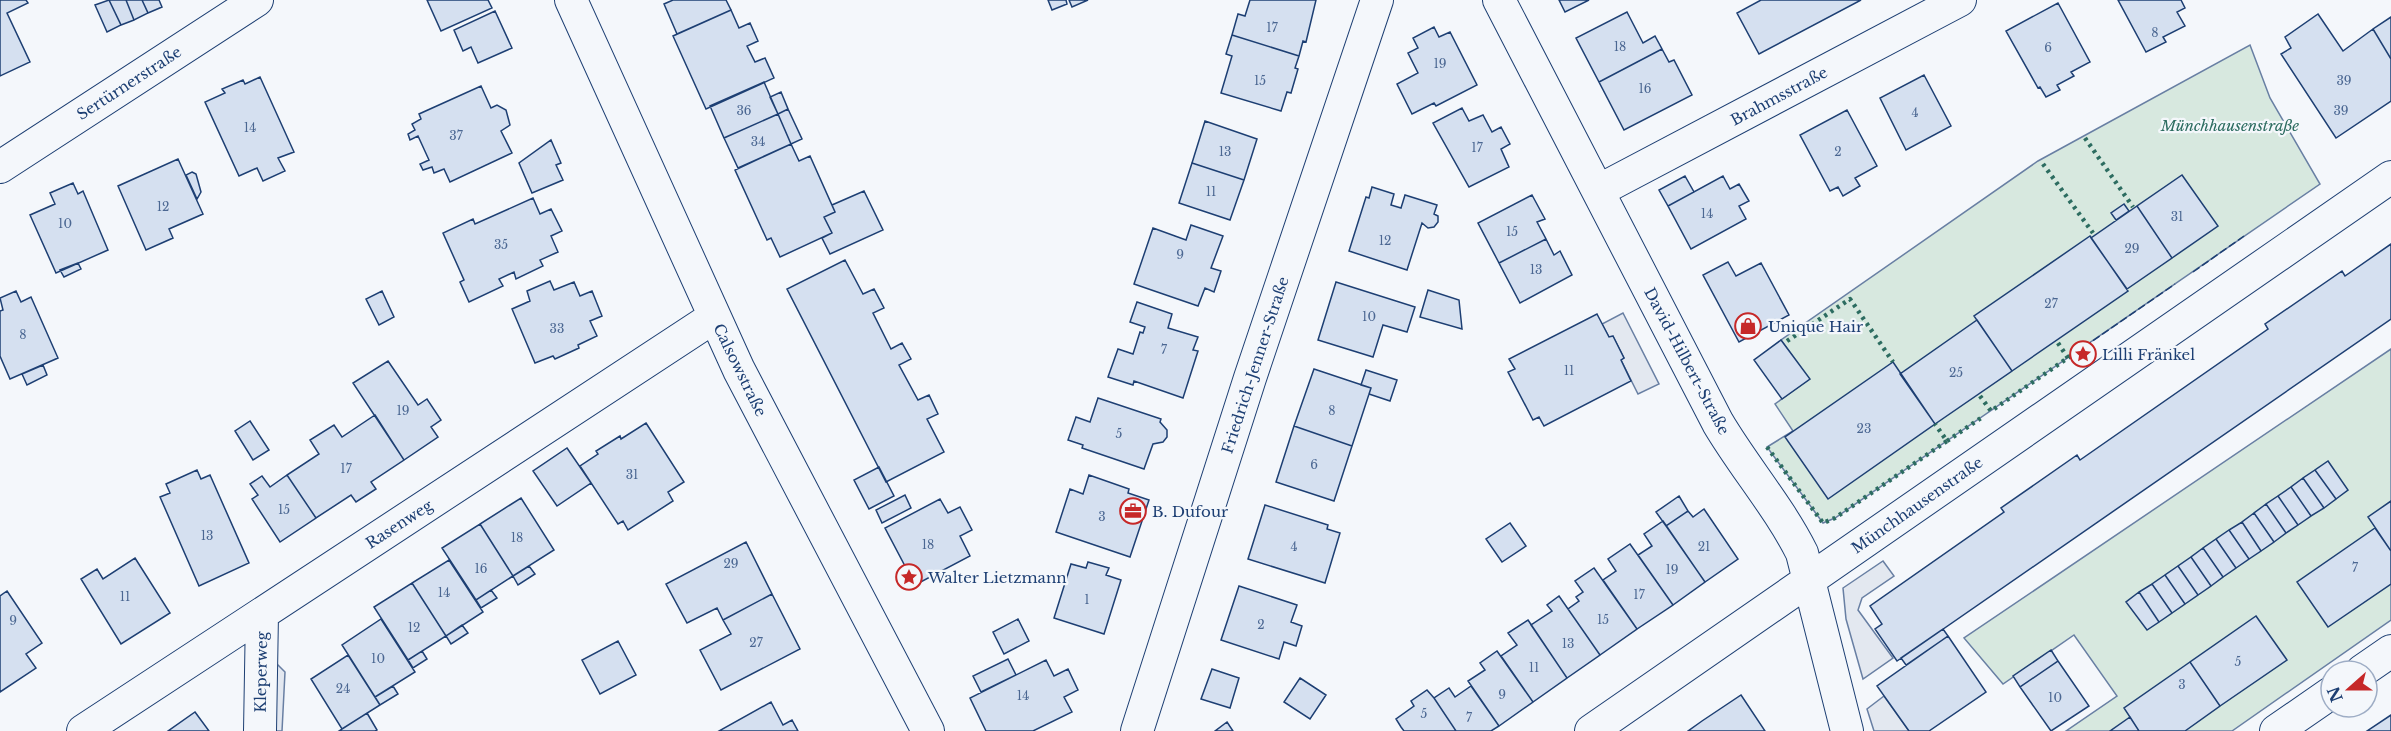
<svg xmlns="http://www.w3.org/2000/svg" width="2391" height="731" viewBox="0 0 2391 731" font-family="'Libre Baskerville',serif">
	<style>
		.green { fill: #d7e8df; stroke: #687fa3; stroke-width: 1.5 }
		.parking { fill: #e3e8f0; stroke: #687fa3; stroke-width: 1.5 }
		.building { fill: #d5e0f0; stroke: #1d3f73; stroke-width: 1.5 }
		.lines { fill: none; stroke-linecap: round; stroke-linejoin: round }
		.street-casing { stroke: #1d3f73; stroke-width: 34 }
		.street { stroke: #f4f7fb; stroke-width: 32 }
		.hedge { stroke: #2c6c60; stroke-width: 4.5; stroke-dasharray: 3 4.5; stroke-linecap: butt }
		.fence { stroke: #1d3f73; stroke-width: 1.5; stroke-dasharray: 8 3; stroke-linecap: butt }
		.labels { text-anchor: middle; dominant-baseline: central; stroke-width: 4.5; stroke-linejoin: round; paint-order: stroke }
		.number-label { font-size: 12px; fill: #4b6792 }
		.street-label { font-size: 15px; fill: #1d3f73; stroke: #f4f7fb }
		.park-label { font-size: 15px; font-style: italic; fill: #2c6c60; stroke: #f4f7fb }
		.poi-label { font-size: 15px; fill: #1d3f73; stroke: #f4f7fb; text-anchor: start }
	</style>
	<rect width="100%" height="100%" fill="#f4f7fb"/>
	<path class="green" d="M2250,45L2270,98L2320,184L1835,518L1823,523L1767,447L1793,431L1775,404L1809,379L1781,340L2038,161Z
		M2391,349V620L2232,731H2066L2117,696L2074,635L2003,684L1964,638Z"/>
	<path class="parking" d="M1623,313L1659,384L1638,394L1621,360L1624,358L1613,336L1609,337L1602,324Z
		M1883,561L1894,576L1862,598L1858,610L1893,658L1863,679L1846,619L1843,588Z
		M273,660L285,672L282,731H271Z
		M1884,696L1909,731H1874L1867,709Z"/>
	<path class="building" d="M0,0H26L28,3L7,13L30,62L0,76Z
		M109,0H126L134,20L121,25Z
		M109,0L121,25L107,32L95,5Z
		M126,0H142L148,13L134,20Z
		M142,0H159L162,7L148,13Z
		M427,0H488L492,8L441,31Z
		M673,0H726L731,10L677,34L664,4Z
		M1048,0H1066L1067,4L1052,10Z
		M1069,0H1088L1072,7Z
		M1250,0H1316L1306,42L1303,41L1299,56L1232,35L1238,14L1245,16Z
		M1559,0H1589L1565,12Z
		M1761,0H1861L1759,54L1737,13Z
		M2118,0H2181L2185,8L2177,12L2185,26L2163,37L2166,42L2146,52Z
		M2058,3L2090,62L2071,72L2074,76L2057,85L2060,90L2046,97L2040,87L2038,88L2006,31Z
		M731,10L739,28L750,23L758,41L747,46L755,62L765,58L774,78L706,109L673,36Z
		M495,11L512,48L478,63L471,47L463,51L454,30Z
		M1627,12L1643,43L1655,36L1662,49L1599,82L1576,38Z
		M2318,14L2343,51L2373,29L2391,59V101L2336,138L2281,54L2291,48L2285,37Z
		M2391,17V59L2373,29Z
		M1434,27L1439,37L1450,32L1477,85L1436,106L1434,103L1412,114L1397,84L1418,73L1408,53L1418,48L1413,38Z
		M1232,35L1299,56L1295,68L1298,69L1291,93L1287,92L1281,111L1221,93L1232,56L1226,54Z
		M1662,49L1669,62L1674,60L1692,95L1624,130L1599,82Z
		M1924,75L1951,126L1906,150L1880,98Z
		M260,77L294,152L278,158L285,171L263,181L257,168L239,176L205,102L225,93L222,89L243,80L245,84Z
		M764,82L778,114L724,138L710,106Z
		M481,86L491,108L497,105L506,110L510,125L501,131L512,153L450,182L444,169L434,173L432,167L423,170L420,164L429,160L418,136L410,140L408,134L415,130L412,124L421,119L419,114Z
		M781,92L788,109L778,114L770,97Z
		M1462,108L1469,121L1483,115L1492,132L1501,127L1510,144L1501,149L1509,167L1469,187L1433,123Z
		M788,109L802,139L791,144L778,114Z
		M1847,110L1877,166L1855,178L1860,186L1843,196L1838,187L1830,191L1800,135Z
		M778,114L791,144L738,168L724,138Z
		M1205,121L1257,139L1244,180L1192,163Z
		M551,140L561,163L556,165L563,180L532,193L519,163Z
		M791,144L799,161L810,156L835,212L824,217L832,233L780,257L771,238L767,240L735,170Z
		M178,159L203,214L169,229L173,238L146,250L118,186Z
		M1192,163L1244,180L1230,220L1179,203Z
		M192,172L196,174L201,192L197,199L186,175Z
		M2182,175L2218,226L2172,258L2137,206Z
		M1685,176L1694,192L1668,206L1659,190Z
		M1723,176L1730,189L1739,184L1749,201L1739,206L1746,219L1691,249L1668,206Z
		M73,183L78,194L83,191L108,250L56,273L30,215L55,204L50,193Z
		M1372,187L1394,194L1391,205L1401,208L1405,195L1437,205L1434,214L1438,216V222L1434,227L1428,228L1422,223L1407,270L1349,251L1366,197L1369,198Z
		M864,191L883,230L830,254L822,238L832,233L824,217L835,212L832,205Z
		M1532,195L1545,219L1537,222L1546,239L1499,263L1478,223Z
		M533,198L540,214L551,209L562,231L551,236L558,252L540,260L543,266L516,279L514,272L499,279L503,286L469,302L460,282L464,280L443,233L473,219L475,224Z
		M2124,204L2129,211L2116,220L2111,213Z
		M2137,206L2172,258L2127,289L2091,238Z
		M1191,225L1223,236L1211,268L1221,271L1214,292L1205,288L1198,306L1134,284L1153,228L1186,240Z
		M2090,236L2128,291L2012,371L1974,316Z
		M1546,239L1554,255L1560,251L1572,275L1520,303L1499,263Z
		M2391,244V319L1897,661L1875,629L1882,624L1870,606L2004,512L2001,508L2077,455L2080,460L2268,329L2265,324L2342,271L2345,276Z
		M845,260L863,294L874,289L884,308L873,313L891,349L902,343L911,359L899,365L918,400L929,395L938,414L927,419L944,452L886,482L787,289Z
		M1728,262L1736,276L1761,263L1789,315L1739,342L1703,275Z
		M78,263L81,269L64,277L60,270Z
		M550,281L554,290L574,282L580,296L592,291L602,316L590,321L597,336L578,345L579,348L555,359L553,356L535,363L512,309L530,301L527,291Z
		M1336,282L1415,307L1407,332L1383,325L1373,357L1318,340Z
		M1428,290L1459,300L1462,329L1420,317Z
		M16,291L21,302L31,297L58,358L10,379L0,356V311L3,310L0,298Z
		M382,291L394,317L379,325L366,299Z
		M1137,302L1172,314L1168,328L1198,337L1193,350L1198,351L1183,398L1134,381L1133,385L1108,377L1118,349L1133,354L1140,332L1143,333L1145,327L1130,322Z
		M1597,314L1609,337L1613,336L1624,358L1621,360L1631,381L1544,426L1539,417L1533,420L1508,372L1515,369L1509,359Z
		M1977,320L2012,371L1935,424L1900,374Z
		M1781,340L1810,379L1782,399L1754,360Z
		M388,361L418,405L427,399L441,420L431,427L438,437L404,460L353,383Z
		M1893,362L1935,424L1828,499L1785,437Z
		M43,365L47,375L27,385L22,374Z
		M1314,369L1371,388L1352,446L1294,426Z
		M1366,370L1397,380L1390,401L1369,394L1371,388L1361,385Z
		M1098,398L1161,419L1160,422L1167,430V437L1163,442L1153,444L1144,469L1082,448L1083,445L1068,440L1076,417L1090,422Z
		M375,415L404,460L371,482L376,489L356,502L351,495L316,518L287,475L319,454L310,440L334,425L342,437Z
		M250,421L269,450L253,460L235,431Z
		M646,423L684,482L668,492L673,501L628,530L623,521L618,524L580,466L598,454L596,451L620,436L621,439Z
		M1294,426L1352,446L1334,501L1276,482Z
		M567,448L591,483L557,506L533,471Z
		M2328,461L2348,490L2336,499L2315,470Z
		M879,467L894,496L869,509L854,480Z
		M197,470L201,479L210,475L249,563L199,586L160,497L170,493L166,484Z
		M2315,470L2336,499L2324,508L2303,478Z
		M287,475L316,518L280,542L252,499L258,495L250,484L262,476L270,487Z
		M1089,475L1129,489L1128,493L1149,500L1130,557L1056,532L1070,489L1083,494Z
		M2303,478L2324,508L2311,516L2291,487Z
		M2291,487L2311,516L2298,525L2278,496Z
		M905,495L911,508L882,523L876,510Z
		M1679,496L1688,511L1666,526L1656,512Z
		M2278,496L2298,525L2286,533L2266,504Z
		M521,498L554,550L513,576L480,524Z
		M940,499L948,513L960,507L972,530L960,536L970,556L915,585L885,528Z
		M2391,501V551L2368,517Z
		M2266,504L2286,533L2274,542L2254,513Z
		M1265,505L1328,525L1327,529L1340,533L1325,583L1248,559Z
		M1704,509L1738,559L1705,582L1666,526L1688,511L1693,517Z
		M2254,513L2274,542L2261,551L2242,522Z
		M1663,521L1705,582L1673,605L1638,555L1652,546L1644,534Z
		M2242,522L2261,551L2249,559L2229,530Z
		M1510,523L1526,546L1502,562L1486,539Z
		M480,524L513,576L476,600L442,548Z
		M2375,528L2391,551V584L2328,627L2297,582Z
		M2229,530L2249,559L2236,568L2216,539Z
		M2216,539L2236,568L2223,577L2203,548Z
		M746,542L772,594L723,620L717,608L687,623L666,584Z
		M1630,544L1673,605L1637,629L1603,580L1616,571L1608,559Z
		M2203,548L2223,577L2211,586L2191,557Z
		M2191,557L2211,586L2198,595L2178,566Z
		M135,558L170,613L121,644L81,579L97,569L103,579Z
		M449,560L483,612L446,636L412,583Z
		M1088,562L1109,568L1106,575L1121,580L1104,634L1054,618L1071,564L1086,568Z
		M529,566L535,574L518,585L513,576Z
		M2178,566L2198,595L2185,604L2165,575Z
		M1594,568L1637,629L1600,655L1568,609L1579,601L1576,597L1583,592L1575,581Z
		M2165,575L2185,604L2172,613L2152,584Z
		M412,583L446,636L408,660L374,607Z
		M2152,584L2172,613L2159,622L2139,592Z
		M1239,586L1297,605L1291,622L1302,626L1296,646L1284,642L1279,659L1221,640Z
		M491,590L497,598L481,608L476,600Z
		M7,591L42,643L26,654L36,668L0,692V596Z
		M2139,592L2159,622L2147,630L2126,602Z
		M772,594L800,649L721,690L700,650L731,634L723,620Z
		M1559,596L1600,655L1567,678L1531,625L1552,611L1547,605Z
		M2256,616L2287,660L2220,706L2190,662Z
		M381,619L415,672L375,697L342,645Z
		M1018,619L1029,641L1004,654L993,632Z
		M1528,620L1567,678L1533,702L1501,656L1517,645L1508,633Z
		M462,625L468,633L451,644L446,636Z
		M1943,629L1948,636L1906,665L1901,658Z
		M1948,636L1986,692L1929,731H1909L1877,686Z
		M618,641L636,675L600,694L582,660Z
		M2051,650L2058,661L2020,687L2013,676Z
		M422,651L427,659L413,668L408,660Z
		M1497,651L1533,702L1499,726L1468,681L1485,670L1480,663Z
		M348,655L380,705L342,729L311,679Z
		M1008,659L1016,675L981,692L973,676Z
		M1046,660L1054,676L1068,669L1078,690L1064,697L1072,712L1033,731H986L970,698Z
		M2058,661L2089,706L2051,731L2020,687Z
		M2190,662L2220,706L2185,731H2139L2124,708Z
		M1212,669L1239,678L1230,708L1201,699Z
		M1300,678L1326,695L1310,719L1284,702Z
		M393,686L398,694L380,705L375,697Z
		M1471,686L1499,726L1491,731H1456L1434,698L1449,688L1455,697Z
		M1427,690L1434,698L1456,731H1404L1401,727L1396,719L1414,706L1411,701Z
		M1741,695L1765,731H1688L1702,721Z
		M771,702L783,725L792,720L798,731H719Z
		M195,712L209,731H168Z
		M367,713L377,730L375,731H339Z
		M2391,715V731H2367Z
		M2130,717L2139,731H2110Z
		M1227,722L1233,731H1215Z"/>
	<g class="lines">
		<g class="street-casing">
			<path id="street" d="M571,0L739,370L928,731
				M1499,0L1718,423C1744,467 1779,507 1802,553L1847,731
				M0,167L257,0
				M1598,191L1960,0
				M2362,671L2391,651
				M83,731L714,317
				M260,731L262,614
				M1137,731L1250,378L1377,0
				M1591,731L2391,177
				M2276,731L2331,693"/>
		</g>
		<use href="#street" class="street"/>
		<path class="hedge" d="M2085,138L2133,207
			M2043,164L2093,233
			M1787,341L1850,299L1893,362
			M2058,343L2068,358
			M1980,396L1991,411L2075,353
			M1947,441L1981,418
			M1767,447L1823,523L1835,518L1947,441L1935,424"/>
		<path class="fence" d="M2193,272L2244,236
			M2084,347L2175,284"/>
	</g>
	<defs>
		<g id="shop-ring" transform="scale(1.35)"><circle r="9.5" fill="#f4f7fb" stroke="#c62828" stroke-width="1.5"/><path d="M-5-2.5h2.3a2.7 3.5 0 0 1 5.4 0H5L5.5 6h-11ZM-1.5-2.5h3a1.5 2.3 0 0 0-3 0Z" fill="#c62828"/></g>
		<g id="sight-ring" transform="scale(1.35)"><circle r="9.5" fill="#f4f7fb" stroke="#c62828" stroke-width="1.5"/><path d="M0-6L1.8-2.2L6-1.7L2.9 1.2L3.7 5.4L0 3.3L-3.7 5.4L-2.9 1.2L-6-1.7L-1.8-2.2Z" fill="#c62828"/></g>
		<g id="office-ring" transform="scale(1.35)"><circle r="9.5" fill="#f4f7fb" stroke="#c62828" stroke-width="1.5"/><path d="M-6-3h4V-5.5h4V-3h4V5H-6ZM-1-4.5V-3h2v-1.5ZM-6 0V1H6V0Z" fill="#c62828"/></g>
	</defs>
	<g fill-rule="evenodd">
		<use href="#shop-ring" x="1748" y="326"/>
		<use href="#sight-ring" x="2083" y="354"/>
		<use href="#office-ring" x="1133" y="511"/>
		<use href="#sight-ring" x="909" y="577"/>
	</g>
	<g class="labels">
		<g class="number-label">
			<text x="1272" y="27">17</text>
			<text x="2155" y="32">8</text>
			<text x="1620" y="46">18</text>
			<text x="2048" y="47">6</text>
			<text x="1440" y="63">19</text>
			<text x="1260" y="80">15</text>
			<text x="2344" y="80">39</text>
			<text x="1645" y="88">16</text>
			<text x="744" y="110">36</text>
			<text x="2341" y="110">39</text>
			<text x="1915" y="112">4</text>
			<text x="250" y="127">14</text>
			<text x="456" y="135">37</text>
			<text x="758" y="141">34</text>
			<text x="1477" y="147">17</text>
			<text x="1225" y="151">13</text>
			<text x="1838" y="151">2</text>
			<text x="1211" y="191">11</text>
			<text x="163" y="206">12</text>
			<text x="1707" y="213">14</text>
			<text x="2177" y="216">31</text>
			<text x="65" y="223">10</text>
			<text x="1512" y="231">15</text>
			<text x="1385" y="240">12</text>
			<text x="501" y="244">35</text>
			<text x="2132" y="248">29</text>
			<text x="1180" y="254">9</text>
			<text x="1536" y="269">13</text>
			<text x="2051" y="303">27</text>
			<text x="1369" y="316">10</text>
			<text x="557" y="328">33</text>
			<text x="23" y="334">8</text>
			<text x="1164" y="349">7</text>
			<text x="1569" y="370">11</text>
			<text x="1956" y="372">25</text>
			<text x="403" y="410">19</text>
			<text x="1332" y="410">8</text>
			<text x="1864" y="428">23</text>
			<text x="1119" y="433">5</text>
			<text x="1314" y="464">6</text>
			<text x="346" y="468">17</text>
			<text x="632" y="474">31</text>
			<text x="284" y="509">15</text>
			<text x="1102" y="516">3</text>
			<text x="207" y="535">13</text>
			<text x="517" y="537">18</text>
			<text x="928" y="544">18</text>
			<text x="1294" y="546">4</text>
			<text x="1704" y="546">21</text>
			<text x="731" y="563">29</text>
			<text x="2355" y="567">7</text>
			<text x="481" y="568">16</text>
			<text x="1672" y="569">19</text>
			<text x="444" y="592">14</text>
			<text x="1639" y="594">17</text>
			<text x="125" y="596">11</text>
			<text x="1087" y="599">1</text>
			<text x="1603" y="619">15</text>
			<text x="13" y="620">9</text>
			<text x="1261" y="624">2</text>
			<text x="414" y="627">12</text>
			<text x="756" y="642">27</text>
			<text x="1568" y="643">13</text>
			<text x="378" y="658">10</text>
			<text x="2238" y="661">5</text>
			<text x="1534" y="667">11</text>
			<text x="2182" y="684">3</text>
			<text x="343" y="688">24</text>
			<text x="1502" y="694">9</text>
			<text x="1023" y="695">14</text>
			<text x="2055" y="697">10</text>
			<text x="1424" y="713">5</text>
			<text x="1469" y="717">7</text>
		</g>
		<g class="street-label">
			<text transform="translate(129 83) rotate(-33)">Sertürnerstraße</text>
			<text transform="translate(1779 96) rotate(-28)">Brahmsstraße</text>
			<text transform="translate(1687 361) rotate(62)">David-Hilbert-Straße</text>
			<text transform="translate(1255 365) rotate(-72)">Friedrich-Jenner-Straße</text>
			<text transform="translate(740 370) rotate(64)">Calsowstraße</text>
			<text transform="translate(1917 505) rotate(-35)">Münchhausenstraße</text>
			<text transform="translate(399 524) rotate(-33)">Rasenweg</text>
			<text transform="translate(261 672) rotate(-89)">Kleperweg</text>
		</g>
		<g class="park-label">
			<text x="2230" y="125">Münchhausenstraße</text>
		</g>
		<g class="poi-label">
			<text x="1768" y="326">Unique Hair</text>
			<text x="2102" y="354">Lilli Fränkel</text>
			<text x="1152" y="511">B. Dufour</text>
			<text x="928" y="577">Walter Lietzmann</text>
		</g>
	</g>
	<g transform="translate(2349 689) rotate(249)"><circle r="28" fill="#f4f7fb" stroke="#9eadc5" stroke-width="1.5"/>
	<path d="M0-4.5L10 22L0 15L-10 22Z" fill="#c62828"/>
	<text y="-9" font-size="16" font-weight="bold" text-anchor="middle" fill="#1d3f73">N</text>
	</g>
</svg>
